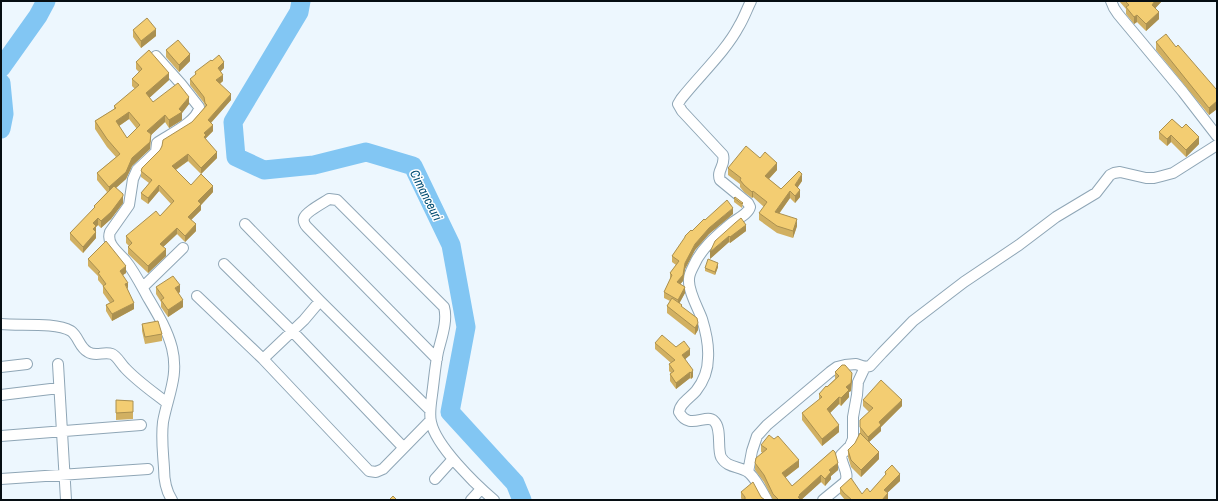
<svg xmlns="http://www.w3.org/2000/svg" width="1218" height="501" viewBox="0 0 1218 501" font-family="'Archivo Narrow',sans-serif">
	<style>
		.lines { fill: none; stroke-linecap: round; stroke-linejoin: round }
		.river { stroke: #82c6f3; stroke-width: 19 }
		.street-casing { stroke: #8fa6b6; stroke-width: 12 }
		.street { stroke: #fff; stroke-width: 10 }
		.wall { fill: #d1b062; fill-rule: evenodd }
		.shaded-wall { fill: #aa9050 }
		.building { fill: #f3cd72; stroke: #aa9050; fill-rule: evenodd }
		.labels { text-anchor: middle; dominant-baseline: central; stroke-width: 3; stroke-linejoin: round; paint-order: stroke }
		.water-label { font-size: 13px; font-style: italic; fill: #075075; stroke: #fff }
	</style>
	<rect width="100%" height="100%" fill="#edf7fe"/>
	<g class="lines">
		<path class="river" d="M301,1L299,12L233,122L236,157L264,170L314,165L366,152L413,166L451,245L466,327L450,412L515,483L522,500
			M1,68L38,16L46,1
			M1,83L4,114L1,129"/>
		<g class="street-casing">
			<path id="street" d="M751,1C747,9 744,18 739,26C726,51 699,76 681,99L678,104L682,111L723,155C726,166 716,170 720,180L748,203L750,207C748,215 734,220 728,226C715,237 701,249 694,265C692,269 689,274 689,279C688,291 698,308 702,319C706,332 709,345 708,358C708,370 703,382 696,391C690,398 680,403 679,412C689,431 706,413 714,421C722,428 717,448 721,457C727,468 739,466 748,472C755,477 763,493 767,500
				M1111,1L1114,8L1118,14L1183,92L1217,136
				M156,56L181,84L199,107C198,122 168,135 157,143L156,152L137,170L133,179L129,205L110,232C106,244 118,252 125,260C134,271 140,283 147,296C157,313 167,329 172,348C179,376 168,395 163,422C161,438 163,452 164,468C164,478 166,491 172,500
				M245,224L320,301L430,410
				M224,264L293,332L403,447
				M143,287L183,248
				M197,296L263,359
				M320,301L304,320L263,359L369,471L376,472L383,469L430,421
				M1,324C20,326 55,322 71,331C79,337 79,347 88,352C96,357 104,351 112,354C117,356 121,364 125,368C137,381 153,392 167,403
				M437,359L307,227C305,225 303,221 304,218C306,212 323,203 329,199L337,200L444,307C448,321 441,339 438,352C435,366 434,381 432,395C431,403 429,414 431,422C436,446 475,484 494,500
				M58,364L66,500
				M1,367L27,364
				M1,395L59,388
				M1,436L141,425
				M748,472L752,451L757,436L767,425L830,372L837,367L845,365L856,364L865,367L870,366L882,353L913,321L964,282L1019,245L1056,217L1096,193L1110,175L1114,173L1120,172L1146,178H1154L1162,176L1173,173L1217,145
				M1,479L148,469
				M435,479L453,459
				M471,500L481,489
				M823,500L845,482C850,474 841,464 841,455L850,446L853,439V417L857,395L858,382L865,367"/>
		</g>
		<use href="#street" class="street"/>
	</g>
	<path class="wall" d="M1119,1H1162L1155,8L1159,19L1146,31L1137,22L1134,24L1126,14V9Z
		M133,30L156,36L141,48L133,37Z
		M1156,42L1176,47L1216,89H1217V109L1209,115L1156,50Z
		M166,50L190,61L179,72L166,57Z
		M212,61L224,68L221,71L223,81L220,84L231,100L211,123L213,131L206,138V139L217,158L201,174L188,161L176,170L191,185L213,192L201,205V210L191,220L196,231L185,242L177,234L163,247L166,256L148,273L128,254V247L129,246L126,243V236L160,216L171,204L159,191L148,204L141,199V193L149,183L141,177V171L192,122L205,107L204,103L190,85V79L195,75V72Z
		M136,62L169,80L149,98L153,102L189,104L182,113V120L169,128L165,122L151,135L150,149L132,166L126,179L116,188L123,201V203L111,219L101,228L98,225L96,227V238L83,253L70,240V233L94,209V206L107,192L97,180V173L116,157L107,147L95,129V121L114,109V106L135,89L132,86V79L139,72L136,69ZM129,119L137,129L127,138L119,126Z
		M1172,119L1199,144L1186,157L1171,142L1167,146L1159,139V132Z
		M728,168L777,170L769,179L781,189L802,181L798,187L800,197L795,203L790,198L779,214L797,226L793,238L777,233L759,220V213L764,207L753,197L752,198L744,192L740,187V184L728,175Z
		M734,198L743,203L742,208L734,202Z
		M733,214L709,234L695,250L685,269L683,281L680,284L685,293L679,303L698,330L695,335L667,313V306L670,301L664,298V292L670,280V273L676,265L672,262V256L685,238V236L692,231L705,220Z
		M741,218L746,231L730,243L729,242L710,259Z
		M88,259L126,273L123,275L134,309L112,321L106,311V305L110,303L103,293V286L98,280V276L88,266Z
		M718,267L715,275L705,271V268Z
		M156,287L180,292L178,293L183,307L168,317L161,307V302L156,294Z
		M142,324L162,334V341L145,344L142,331Z
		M655,343L676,347L690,355L685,359L693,377L691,379L690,378L676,389L670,381V374L671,373L669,371V364L671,363L655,349Z
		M835,372L852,380L851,391L849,392V397L841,406L839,404L830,413L839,432L822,446L802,420V413L819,400V394L835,379Z
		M116,400L133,401V419L116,420Z
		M863,400L902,406L881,427V431L869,442L879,459L861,477L851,467L848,457V450L855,443L860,434V420L869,412L863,406Z
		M761,445L799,467L785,478L792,486L833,450L838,470L831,476V479L825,486L821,482L801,500H773L764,482L755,470V463L762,452H761Z
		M885,472L900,481L887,493L888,500H845L840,494V488L862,494L870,492L885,476Z
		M741,492L761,497L765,500H742L741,498Z"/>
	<path class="shaded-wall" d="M1155,1H1162L1152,12V5Z
		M1159,12V19L1146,31V24Z
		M1137,15V22L1134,24V17Z
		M156,29V36L141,48V41Z
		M190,54V61L179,72V65Z
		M224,62V68L218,74V68Z
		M169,73V80L146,101V93Z
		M223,75V81L216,86V80Z
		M231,94V100L208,126V120Z
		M189,97V104L182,113V120L169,128V120Z
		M1217,101V109L1209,115V108Z
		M129,112V119L116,128V121Z
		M165,115V122L151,135L150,149L132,166L126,179L109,194V187L132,158L147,131Z
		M213,125V131L206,138V142L204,137V133Z
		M1171,135V142L1167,146V139Z
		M1199,137V144L1186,157V150Z
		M217,152V158L201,174V168Z
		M188,154V161L172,172V166Z
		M777,163V170L765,183V176Z
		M802,174V181L795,191V185Z
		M159,185V191L148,204V198Z
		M213,186V192L201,205V210L188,223V217L198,201Z
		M800,190V197L795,203V196Z
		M753,191V197L752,198V192Z
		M790,191V198L775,219V212Z
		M123,194V203L111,219L101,228V221Z
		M733,208V214L709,234L695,250L685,269L683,281L677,288V282L685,263L695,244L709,228Z
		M98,218V225L96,227V238L83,253V247L93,223Z
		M797,219V226L793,238V231Z
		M196,224V231L185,242V236Z
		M746,225V231L730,243V237Z
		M177,228V234L160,250V244Z
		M729,236V242L710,259V252Z
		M166,249V256L148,273V266Z
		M718,263V267L715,275V272Z
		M126,266V273L120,277V271Z
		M128,283V289L125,284Z
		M180,285V292L175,296V288Z
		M685,287V293L678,306V300Z
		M183,300V307L168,317V310Z
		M134,303V309L112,321V314Z
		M698,323V330L695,335V328Z
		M690,349V355L682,362V355Z
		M693,370V377L691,379V373Z
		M690,372V378L676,389V383Z
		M852,373V380L851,391L849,392V397L841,406V398L846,387Z
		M839,397V404L827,416V409Z
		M902,400V406L881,427V431L868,443V437L879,422Z
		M839,425V432L822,446V439Z
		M879,452V459L861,477V470Z
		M799,460V467L782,480V473Z
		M838,463V470L831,476V479L825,486V479L829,470Z
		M900,474V481L884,496V490Z
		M821,475V482L801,500L798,497L799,495Z
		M888,493V500H882Z"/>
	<path class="building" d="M1125,1H1155L1152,5L1159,12L1146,24L1137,15L1134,17L1126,7L1129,5Z
		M147,18L156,29L141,41L133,30Z
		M1166,34L1176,47L1178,45L1216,89H1217V101L1209,108L1156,42Z
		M178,40L190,54L179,65L166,50Z
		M149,50L169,73L146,93L153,102L178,83L189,97L179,109L182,112L169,120L165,115L147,131L151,134L150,142L132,158L126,172L109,187L97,173L120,154L107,139L95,121L116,108L114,106L139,85L132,79L142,69L136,62ZM129,112L140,125L127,138L116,121Z
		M219,55L224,62L218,68L223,75L216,80L231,94L208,120L213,125L204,133L206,135L204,137L217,152L201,168L188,154L172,166L191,185L201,174L213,186L198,201L201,204L188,217L196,224L185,236L177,228L160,244L166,249L148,266L128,247L132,243L126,236L156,211L160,216L174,201L159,185L148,198L141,193L152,180L141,171L142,168L160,150L162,146L163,140L192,122L207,105L205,103L204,97L190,79L196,74L195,72L211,60L212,61Z
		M1172,119L1182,128L1186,124L1199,137L1186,150L1171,135L1167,139L1159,132Z
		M746,146L760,158L765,152L777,163L765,176L781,189L799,171L802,174L795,185L800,190L795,196L790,191L775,212L797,219L793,231L777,226L759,213L767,202L753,191L752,192L744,185L740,180L741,178L728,168Z
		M114,186L123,194V196L111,212L101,221L98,218L93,223L96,226L93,229L96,232L83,247L70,233L95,207L94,206Z
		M735,197L743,203L742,204L734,198Z
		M727,200L733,208L709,228L695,244L685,263L683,275L677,282L685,287L678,300L664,292L672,275L670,273L679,261L672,256L685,237V236L691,230L692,231L704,219L705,220Z
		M741,218L746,225L730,237L729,236L710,252L715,241L735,223Z
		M106,241L126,266L120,271L128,283L125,284L134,303L112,314L106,305L114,301L103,286L106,284L98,273L100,272L88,259Z
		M708,259L718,263L715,272L705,268Z
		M173,276L180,285L175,288L183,300L168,310L161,300L164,298L156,287Z
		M672,298L682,305L681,306L697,318L698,323L695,328L667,306Z
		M158,321L162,334L145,337L142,324Z
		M662,335L676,347L684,341L690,349L682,355L693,370L691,373L690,372L676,383L670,374L674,371L669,364L675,360L655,343Z
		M842,365H845L852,373L851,383L846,387L849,390L841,398L839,397L827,409L839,425L822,439L802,413L822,397L819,394L826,386L827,387L839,376L835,372Z
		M881,380L902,400L879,422L881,425L868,437L860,427V420L873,408L863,400Z
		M116,400L133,401V412L116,413Z
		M860,433L879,452L861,470L851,460L848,450L855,443Z
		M769,435L774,439L778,436L799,460L782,473L792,486L833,450L835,452L838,463L829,470L831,472L825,479L821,475L799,495L800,496L798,497L801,500H779L773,494L764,475L755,463L756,458L767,449L761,445Z
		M892,465L900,474L884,490L888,493L882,500H852L844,493L840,488L851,478L862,494L867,488L870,492L886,474L885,472Z
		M753,482L761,497L765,500H745V497L741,492Z
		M393,496L397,500H389Z"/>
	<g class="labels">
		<g class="water-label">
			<text transform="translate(426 195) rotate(63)">Cimanceuri</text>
		</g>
	</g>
	<rect width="1218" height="501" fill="none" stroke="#060e13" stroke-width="4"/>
</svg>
